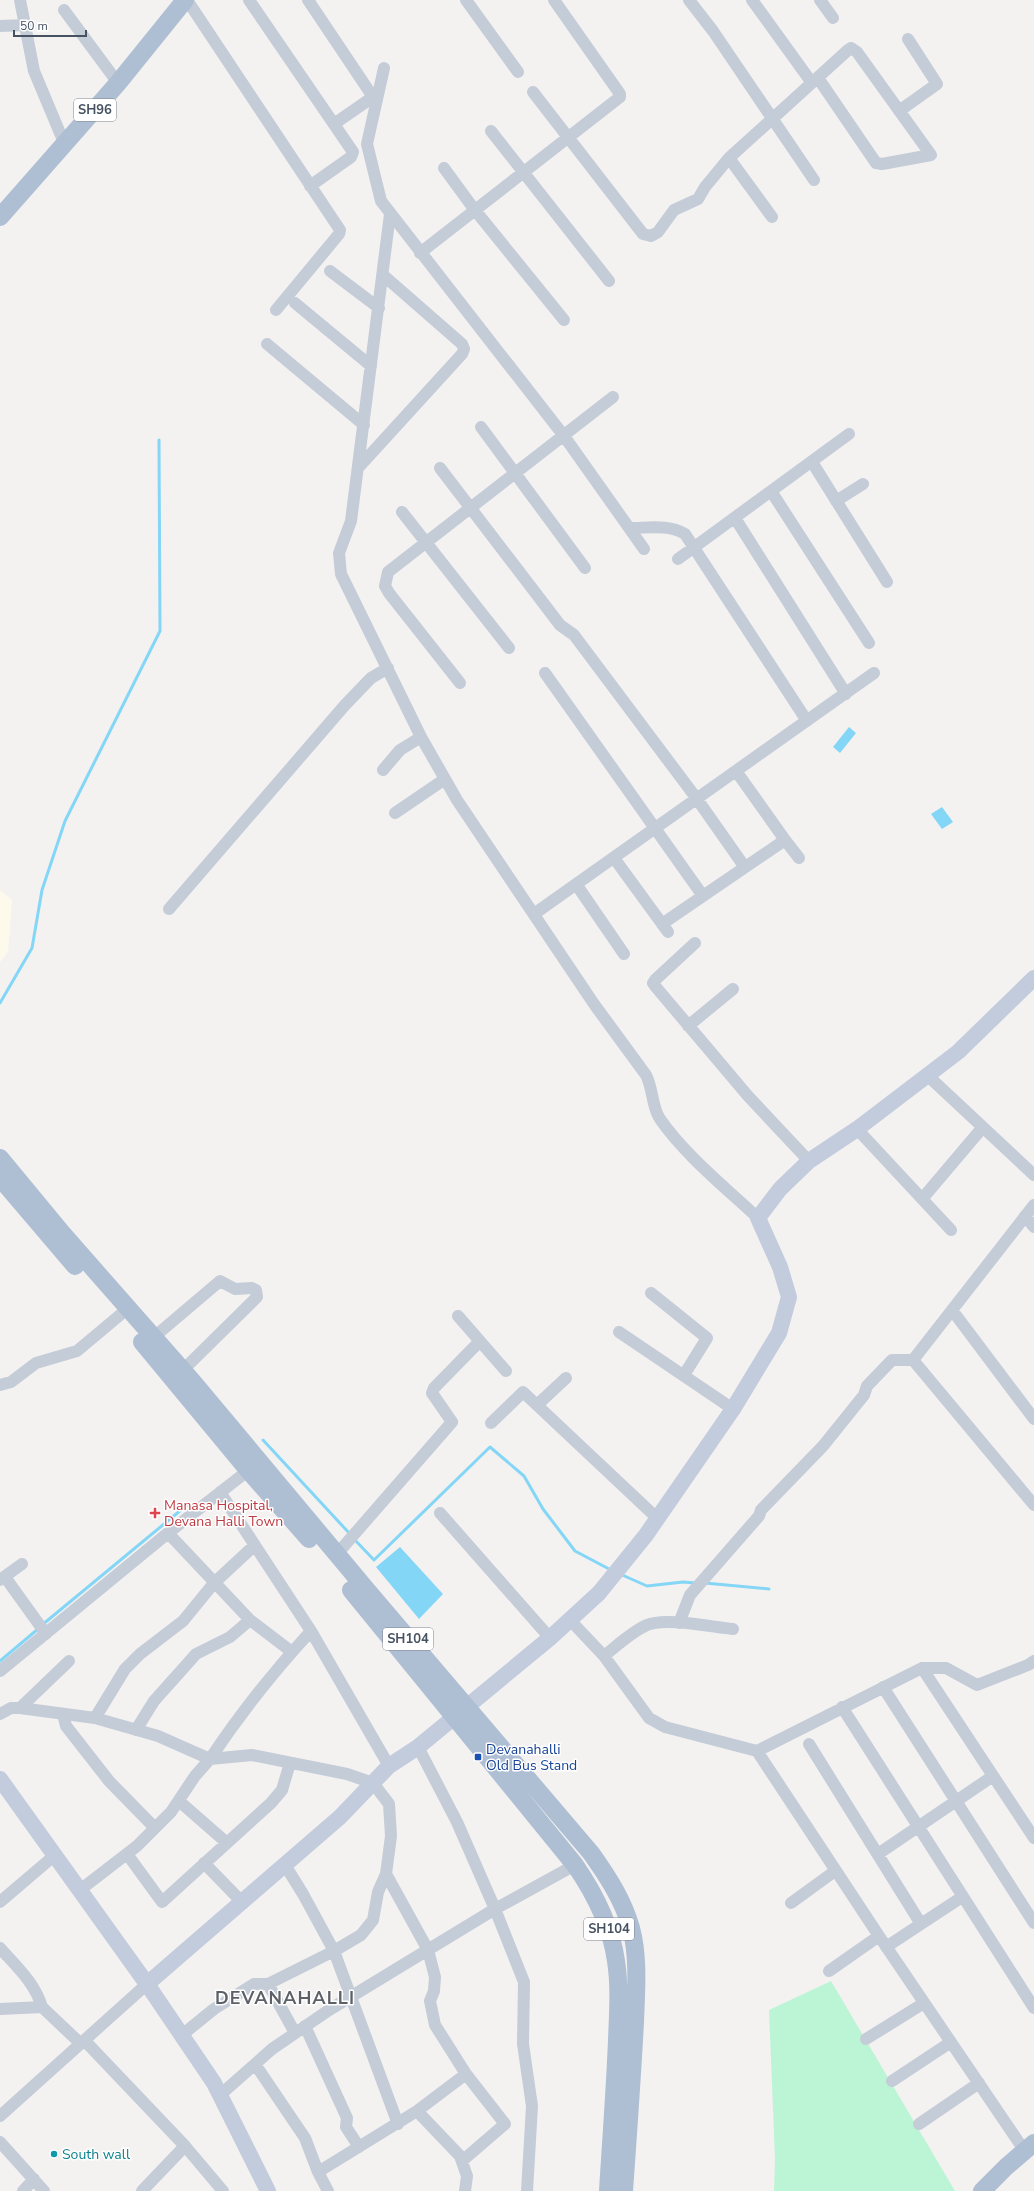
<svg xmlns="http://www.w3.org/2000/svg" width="1034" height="2191" viewBox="0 0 1034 2191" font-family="'Nunito Sans',sans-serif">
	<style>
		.commercial { fill: #fefaeb }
		.green { fill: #bcf5d6 }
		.water { fill: #84d6f7 }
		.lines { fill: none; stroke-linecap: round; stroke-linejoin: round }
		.stream { stroke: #84d6f7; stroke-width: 3 }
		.street { stroke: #c3ccd7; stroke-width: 12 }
		.secondary { stroke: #c2ccdc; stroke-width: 16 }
		.primary { stroke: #aebed3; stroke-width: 18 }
		.health-dot { fill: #e0444e; stroke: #fff; stroke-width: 1.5 }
		.transit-dot { fill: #1a4fb4; stroke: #fff; stroke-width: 1.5 }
		.culture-dot { fill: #0f9aa8; stroke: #fff; stroke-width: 1.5 }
		.labels { text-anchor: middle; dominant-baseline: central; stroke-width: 3; stroke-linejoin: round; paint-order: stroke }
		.shield { fill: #fff; stroke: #7e8690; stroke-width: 1 }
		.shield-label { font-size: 13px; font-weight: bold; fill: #465261 }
		.health-label { font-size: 14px; fill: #be3a42; stroke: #fff; text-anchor: start }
		.transit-label { font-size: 14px; fill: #164399; stroke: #fff; text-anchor: start }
		.culture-label { font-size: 14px; fill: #0d838f; stroke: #fff; text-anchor: start }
		.district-label { font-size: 18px; font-weight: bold; letter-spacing: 1px; fill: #5d6167; stroke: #fff }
	</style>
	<rect width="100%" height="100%" fill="#f4f1f1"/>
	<path class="commercial" d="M0,890L12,900L8,952L0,962Z"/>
	<path class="green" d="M831,1981L955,2191H774L775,2160L769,2010Z"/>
	<path class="water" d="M849,727L856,733L840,753L833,747Z
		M942,807L953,822L942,829L931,814Z
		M400,1547L443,1594L419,1619L376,1567Z"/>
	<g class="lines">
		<path class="stream" d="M0,1003L32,948L42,890L65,821L160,631L159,440
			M263,1440L350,1534
			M354,1539L374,1560L490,1447L524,1476L543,1509L575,1551L611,1570
			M620,1574L647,1586L683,1582L695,1583
			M705,1583L769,1589
			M42,1625L187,1505
			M0,1661L38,1629"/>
		<path class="street" d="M20,0L34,71L65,145
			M187,0L340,230L339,234L276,310
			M249,0L353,152L351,157L310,186
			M308,0L371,94L370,99L334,124
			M466,0L518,72
			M689,0L713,31L814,180
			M752,0L812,83
			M820,0L833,18
			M64,10L118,83
			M0,26L26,25
			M384,68L367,144L381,201L564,436L644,549
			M533,92L643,234L651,236L658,232L674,210L698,199L705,187L729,158L848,50L851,48L857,52L931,155L882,164L876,163L818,78
			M899,111L937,84L908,39
			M491,131L609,281
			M729,158L772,217
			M444,168L474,209L564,320
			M390,214L351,521L339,553L341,574L421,737L457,800L594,1004L646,1075C653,1088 652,1108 660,1119C685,1155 726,1188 758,1218
			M420,253L620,97V94L554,0
			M330,271L379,308
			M295,303L371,366
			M267,344L364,425
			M481,427L585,568
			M812,462L887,582
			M358,468L462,354L464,349L462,344L383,275
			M440,468L560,625L574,635L697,799L744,866
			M771,491L869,643
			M836,501L863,484
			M402,512L509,648
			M735,518L846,694
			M629,528C647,528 670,524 685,534L807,721
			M678,559L849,434
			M545,673L703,896
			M460,683L389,593L385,586L388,572L613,397
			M383,770L400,750L421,737
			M736,771L785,840
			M395,813L445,779
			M614,858L668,932
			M576,884L624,954
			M169,909L345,705L371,678L388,668
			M534,914L874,673
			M662,924L785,840L799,858
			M695,943L655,980L653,983L655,986L748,1096L809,1161
			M688,1026L733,989
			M927,1075L1034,1175
			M857,1129L951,1230
			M922,1199L983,1127
			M1025,1216L1034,1227
			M651,1293L707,1338L684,1375
			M952,1310L1034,1419
			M458,1316L506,1371
			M619,1332L733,1409
			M154,1337L220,1281L235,1289L252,1288L256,1290L257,1297L183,1370
			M913,1360L1034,1505
			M0,1385L11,1382L36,1363L77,1351L120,1315
			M537,1405L566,1378
			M491,1423L523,1392L658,1519
			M220,1492L311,1631L389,1766
			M440,1513L550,1638
			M168,1533L250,1620L292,1652
			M337,1554L452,1422L432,1393L434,1388L480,1341
			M5,1577L46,1634
			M0,1580L22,1564
			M570,1620L604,1656L649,1718L665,1727L757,1751L922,1668H946L977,1685L1028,1665L1034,1661
			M679,1623L690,1595L759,1516L761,1510L823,1446L864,1395L867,1386L892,1360H913L1034,1205
			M604,1656C618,1645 631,1632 647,1625C665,1617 712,1627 733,1629
			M922,1668L1034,1838
			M0,1671L168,1533L254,1466
			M883,1687L1034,1923
			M842,1707L1034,2008
			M20,1708L69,1661
			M0,1714L11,1708H20L95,1718L158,1736L210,1759C240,1714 274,1671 311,1631
			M63,1714L66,1726L109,1781L155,1828
			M95,1718L125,1669L140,1654L183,1621L214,1583L255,1545
			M136,1730L154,1701L196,1654L230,1637L250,1620
			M809,1744L921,1924
			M418,1747L457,1822L495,1909L524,1982L523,2044L532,2106L527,2191
			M757,1751L879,1936L1024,2150
			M179,1801L227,1843
			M127,1854L162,1902L271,1803L282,1790L290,1763
			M878,1854L993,1776
			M204,1863L242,1902
			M285,1865L303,1894L334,1951L398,2124
			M386,1874L428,1950L435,1977L434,1991L430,2001L435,2025L466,2074L505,2124L462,2161
			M80,1890L137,1846L171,1812L195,1776L210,1759L252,1755L347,1774L373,1783L389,1804L391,1836L386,1874L378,1892L373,1920L361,1935L334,1951L268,1984H254L214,2009L182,2035
			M0,1902L55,1855
			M791,1903L835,1871
			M886,1947L962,1897
			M0,1948C17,1967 35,1983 42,2007
			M829,1971L879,1936
			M268,1984L295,2033
			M0,2009L42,2007L81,2044
			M305,2026L347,2118L346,2127L359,2147
			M866,2039L924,2003
			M85,2041L185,2146L223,2191
			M255,2064L305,2138L318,2172
			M892,2081L951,2042
			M220,2095L272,2049L329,2010L495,1909L575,1865
			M417,2111L460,2156L467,2176L465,2191
			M0,2116L147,1984
			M919,2124L979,2083
			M0,2142L44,2191
			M23,2191L34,2179
			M142,2191L185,2146
			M328,2191L318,2172L417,2111L466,2074"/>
		<path class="secondary" d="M0,1779L147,1984L214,2083L268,2191
			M147,1984L340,1817L389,1766L418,1747L550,1638L599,1593L646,1535L733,1409L779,1333L789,1297L780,1267L758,1218L780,1189L809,1161L857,1129L958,1052L1034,978"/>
		<path class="primary" d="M0,217L118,83L185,0
			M0,1158L62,1233L193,1382L366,1589L591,1853C608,1877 623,1900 631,1928C639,1957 636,1992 635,2022C632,2078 628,2135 624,2191
			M0,1178L75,1266
			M142,1342L248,1470L309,1539
			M351,1590L575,1865C595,1894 611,1925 616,1961C620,1986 618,2014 617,2040C615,2090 611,2141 608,2191
			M982,2191L1006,2167L1034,2143"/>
	</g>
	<path class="health-dot" d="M153 1507h4v4h4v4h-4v4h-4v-4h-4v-4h4z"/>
	<rect class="transit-dot" x="474" y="1753" width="8" height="8" rx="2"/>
	<circle class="culture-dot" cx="54" cy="2154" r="4"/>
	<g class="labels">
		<g class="shield">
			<rect x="74" y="99" width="42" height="22" rx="3"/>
			<rect x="383" y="1628" width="50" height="22" rx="3"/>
			<rect x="584" y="1918" width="50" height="22" rx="3"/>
		</g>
		<g class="shield-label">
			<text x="95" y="110">SH96</text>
			<text x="408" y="1639">SH104</text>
			<text x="609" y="1929">SH104</text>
		</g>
		<g class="health-label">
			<text x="164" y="1505">Manasa Hospital,<tspan x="164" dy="16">Devana Halli Town</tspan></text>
		</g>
		<g class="transit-label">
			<text x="486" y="1749">Devanahalli<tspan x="486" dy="16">Old Bus Stand</tspan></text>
		</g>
		<g class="culture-label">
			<text x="62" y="2154">South wall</text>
		</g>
		<g class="district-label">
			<text x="285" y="1998">DEVANAHALLI</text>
		</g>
	</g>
	<path d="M14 30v6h72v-6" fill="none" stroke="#465261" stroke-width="2"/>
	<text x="20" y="30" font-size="12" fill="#465261" stroke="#ffffff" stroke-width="3" paint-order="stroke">50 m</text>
</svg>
